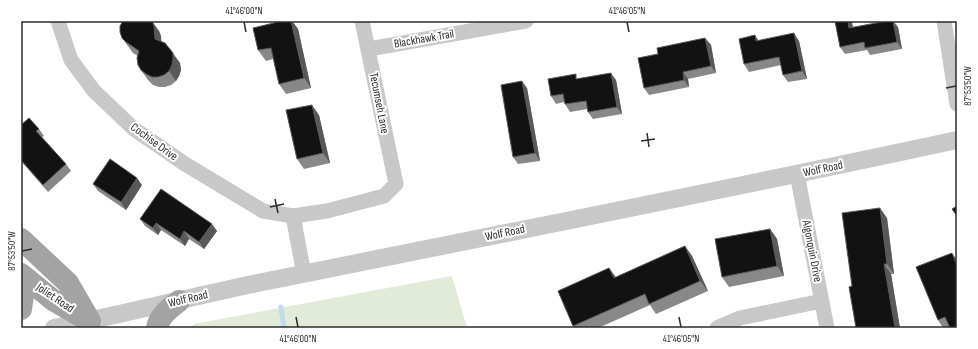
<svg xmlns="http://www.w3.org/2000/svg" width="978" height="349" viewBox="0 0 978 349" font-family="'Sofia Sans Condensed',sans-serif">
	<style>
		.green { fill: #e1ebd7 }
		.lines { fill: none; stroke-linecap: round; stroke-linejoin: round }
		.stream { stroke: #c0dbee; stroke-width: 5 }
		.minor { stroke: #c8c8c8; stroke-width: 15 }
		.tertiary { stroke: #c8c8c8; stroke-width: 18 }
		.primary { stroke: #a3a3a3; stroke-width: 22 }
		.wall { fill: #888 }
		.shaded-wall { fill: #595959 }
		.building { fill: #121212; stroke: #595959 }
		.ticks { fill: none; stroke: #2b2b2b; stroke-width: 1.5 }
		.labels { text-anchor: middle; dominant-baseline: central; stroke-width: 4; stroke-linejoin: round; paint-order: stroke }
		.street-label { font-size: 12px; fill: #2b2b2b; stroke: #fff }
		.neatline { fill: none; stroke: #2b2b2b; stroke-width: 1.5 }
		.ticks-label { font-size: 10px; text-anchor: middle; fill: #2b2b2b }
	</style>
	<rect width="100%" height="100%" fill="#fff"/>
	<path class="green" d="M452,276L467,328H191L194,324Z"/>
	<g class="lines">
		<path class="stream" d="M281,307L284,328"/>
		<path class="minor" d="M58,21L71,60L94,91L134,129L185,164L263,211L293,216L327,211L384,196L396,184L362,21
			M944,21L957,104
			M369,49L526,21
			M797,174L827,328
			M293,216L304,274
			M717,328L740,318L822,301"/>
		<path class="tertiary" d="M54,328C119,315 183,299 248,285C485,237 721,191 957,140"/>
		<path class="primary" d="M21,239L68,283L90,321
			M21,274L53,300L89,321
			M21,285L23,295L21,309
			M157,328C159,316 170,308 179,301"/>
	</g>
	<path class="wall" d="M282,21H292L298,29L311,88L286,94L279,84L273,59L266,61L258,50Z
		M835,21H851L853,27H898L902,49L870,55L867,50L845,54L840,47Z
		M159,31L161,36V42L169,48L176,58L180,63L181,70L179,76L176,81L171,85L165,87H159L153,85L148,80L141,70L138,56L133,53L122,38Z
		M705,38L711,45L716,73L688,79L689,87L649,95L644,88L658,54Z
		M759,41H799L807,79L788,82L783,75L781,65L749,72L744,64Z
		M579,78L616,80L622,114L593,119L588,112L587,109L570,112L565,104L564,102L556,104L551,96Z
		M527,88L540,161L518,164L513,157Z
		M319,115L330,163L304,169L297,159Z
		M21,125L39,129L44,136L42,137L66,164L71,171L48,192L21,161Z
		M93,184L142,185L126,210L98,191Z
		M887,218L894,274H891L900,328H856Z
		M140,219L217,231L204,249L189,239L185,246L161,230L158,235L145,226Z
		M770,229L777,239L784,276L729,287L722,277Z
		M685,246L692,256L708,291L656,314L650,305L598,328H575L573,326L609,268L616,277Z
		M916,267L957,328H943L938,320Z"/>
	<path class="shaded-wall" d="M152,21L159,31L161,36L162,49L155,39Z
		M291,21H292L298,29L311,88L304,78Z
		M848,21H851L852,22L854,35L849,28Z
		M893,21L898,27L902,49L897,42Z
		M794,33L799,41L807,79L802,71Z
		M755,35L760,43L756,41Z
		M705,38L711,45L716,73L711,66Z
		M169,48L180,63L181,70L179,76L176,81L169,71Z
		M683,72L688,79L689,87L684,80Z
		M611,73L616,80L622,114L617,107Z
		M522,81L527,88L540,161L535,153Z
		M312,105L319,115L330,163L323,153Z
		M137,178L142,185L126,210L121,202Z
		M880,208L887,218L894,274L887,264Z
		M156,223L161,230L158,235L153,228Z
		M212,224L217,231L204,249L199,242Z
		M770,229L777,239L784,276L777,266Z
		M184,231L189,239L185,246L180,239Z
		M685,246L692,256L708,291L700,281Z
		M952,253L957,260V266Z
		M884,264L891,274L900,328H895Z
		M609,268L616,278H614Z"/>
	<path class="building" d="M123,21H152L154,26L155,39L165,43L173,53V59L172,65L169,71L164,75L158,77H152L146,74L141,70L138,65L137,58L139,51L126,42L122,38L120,32V26Z
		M282,21H291L304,78L279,84L271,48L258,50L253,28Z
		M835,21H848L849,28L887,21H893L897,42L865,48L864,42L840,47Z
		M794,33L802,71L783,75L779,57L744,64L739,39L755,35L756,41Z
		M705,38L711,66L683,72L684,80L644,88L638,58L658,54L657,48Z
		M611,73L617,107L588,112L586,101L565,104L563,94L551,96L548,79L576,74V79Z
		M522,81L535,153L513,157L501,85Z
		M312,105L323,153L297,159L286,110Z
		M29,118L39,129L36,131L66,164L43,185L21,160V125Z
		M110,159L137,178L121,202L93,184Z
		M161,189L212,224L199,242L184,231L180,239L156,223L153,228L140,219Z
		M957,206V216L952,209Z
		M880,208L887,264H884L895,328H856L849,287L852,286L842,213Z
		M770,229L777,266L722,277L715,239Z
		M685,246L700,281L649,304L645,294L573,326L558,291L609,268L614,278Z
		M952,253L957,266V328H950L945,317L938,320L916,267Z"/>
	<path class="ticks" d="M244,22L246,32M627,22L629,32M946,88L956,86M647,133L649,147M641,141L655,139M275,199L278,213M270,207L284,204M22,251L32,249M296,317L298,327M679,317L681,327"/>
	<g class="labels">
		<g class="street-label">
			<text transform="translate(424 39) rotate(-10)">Blackhawk Trail</text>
			<text transform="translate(379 103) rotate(79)">Tecumseh Lane</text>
			<text transform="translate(154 142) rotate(36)">Cochise Drive</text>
			<text transform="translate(823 169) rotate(-12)">Wolf Road</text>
			<text transform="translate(505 233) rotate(-12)">Wolf Road</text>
			<text transform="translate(812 251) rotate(79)">Algonquin Drive</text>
			<text transform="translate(55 298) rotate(34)">Joliet Road</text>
			<text transform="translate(188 299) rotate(-13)">Wolf Road</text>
		</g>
	</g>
	<rect width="978" height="349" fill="none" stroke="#ffffff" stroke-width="44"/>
	<rect x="22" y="22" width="934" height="305" class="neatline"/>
	<g class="ticks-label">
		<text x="244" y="14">41°46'00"N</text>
		<text x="627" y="14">41°46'05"N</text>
		<text transform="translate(967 86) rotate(-90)" y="4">87°53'50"W</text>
		<text transform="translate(11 251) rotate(-90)" y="4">87°53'50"W</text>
		<text x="298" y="342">41°46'00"N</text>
		<text x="681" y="342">41°46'05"N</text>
	</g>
</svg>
